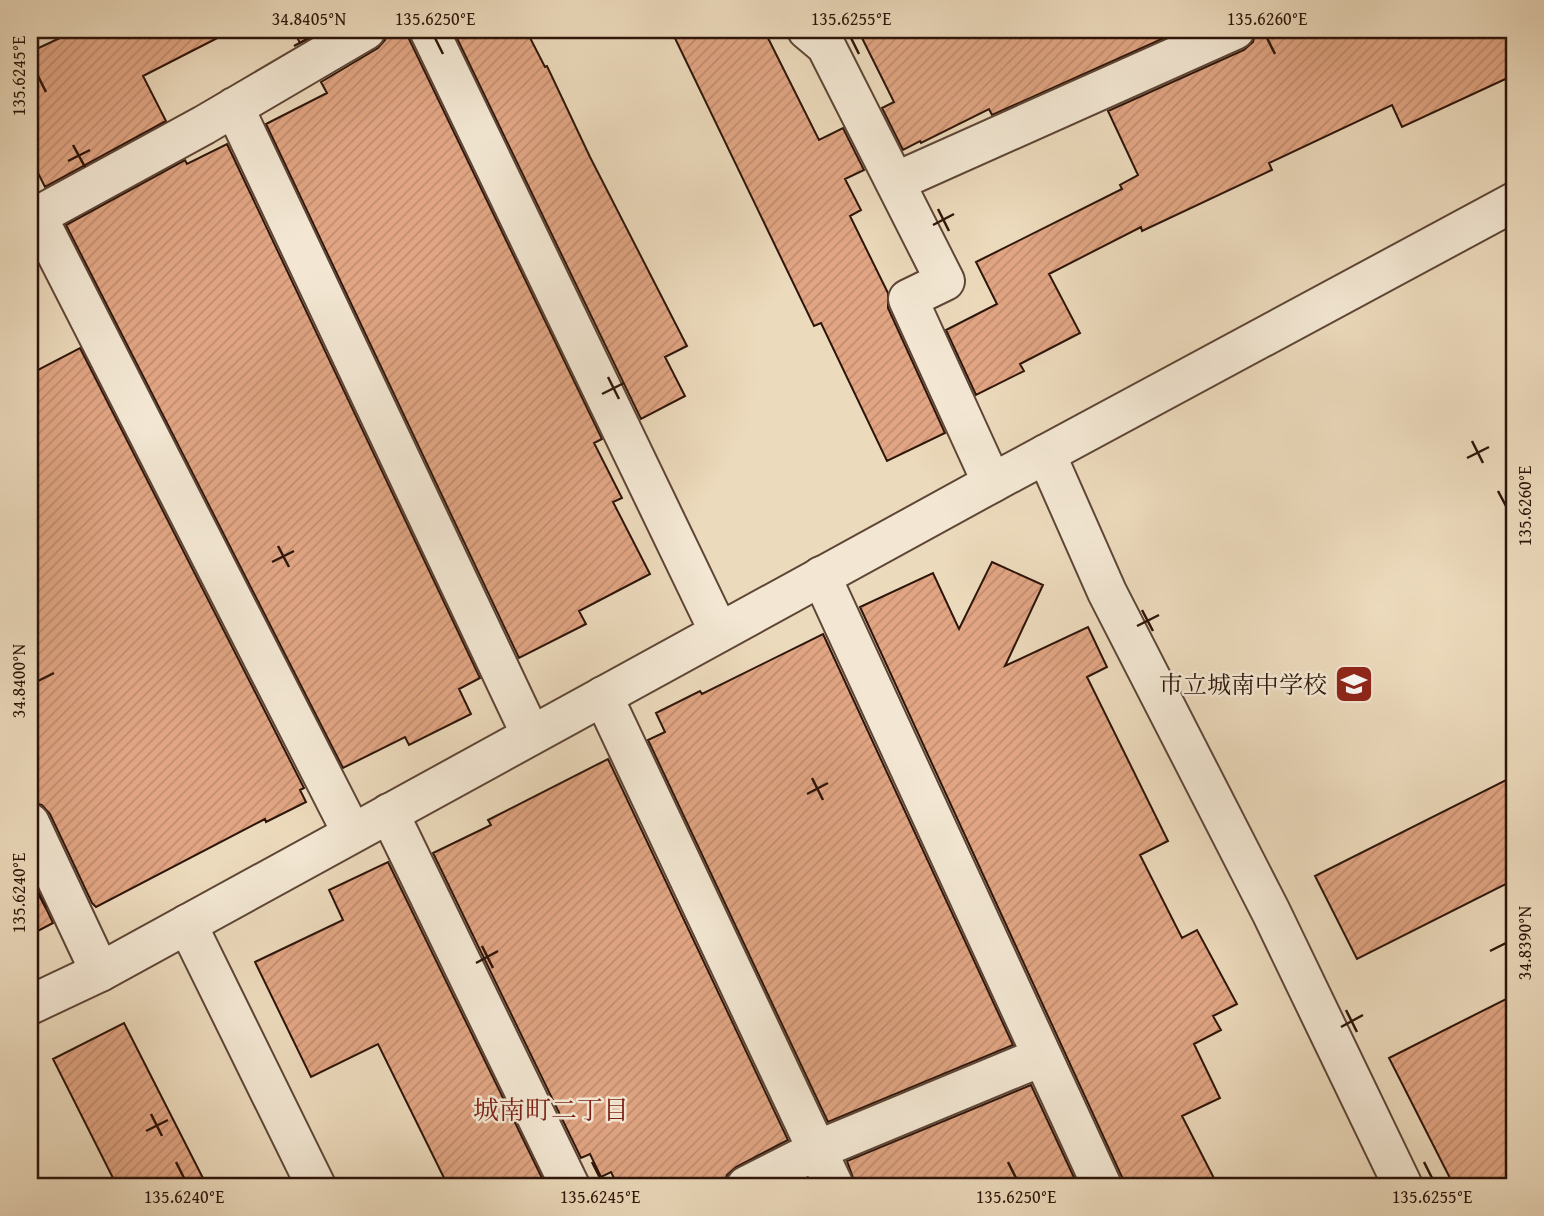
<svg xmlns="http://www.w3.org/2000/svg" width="1544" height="1216" viewBox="0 0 1544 1216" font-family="'Gentium Book Plus','Noto Serif JP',serif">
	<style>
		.building { fill: url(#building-hatch); stroke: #2e150a; stroke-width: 2 }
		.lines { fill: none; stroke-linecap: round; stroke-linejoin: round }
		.minor-casing { stroke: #5e4636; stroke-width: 42 }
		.tertiary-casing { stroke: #5e4636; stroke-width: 42 }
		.minor { stroke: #f3e7d3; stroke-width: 38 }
		.tertiary { stroke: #f3e7d3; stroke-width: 38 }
		.ticks { fill: none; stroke: #2e150a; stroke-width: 2.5 }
		.labels { text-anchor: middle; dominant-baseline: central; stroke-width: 5; stroke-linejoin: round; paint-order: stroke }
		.poi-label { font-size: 24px; fill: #2e150a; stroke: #f3e7d3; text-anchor: end }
		.neighbourhood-label { font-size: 26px; fill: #7a1f14; stroke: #f3e7d3 }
		.neatline { fill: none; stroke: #2e150a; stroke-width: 2.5 }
		.ticks-label { font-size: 18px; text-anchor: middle; fill: #2e150a }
	</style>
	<defs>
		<pattern id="building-hatch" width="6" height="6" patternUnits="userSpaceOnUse" patternTransform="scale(1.75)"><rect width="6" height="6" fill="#e1a583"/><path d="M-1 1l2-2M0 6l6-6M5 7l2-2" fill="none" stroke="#c18d70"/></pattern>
	</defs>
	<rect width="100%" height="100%" fill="#ecdabc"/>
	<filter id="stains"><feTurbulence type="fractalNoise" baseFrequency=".00286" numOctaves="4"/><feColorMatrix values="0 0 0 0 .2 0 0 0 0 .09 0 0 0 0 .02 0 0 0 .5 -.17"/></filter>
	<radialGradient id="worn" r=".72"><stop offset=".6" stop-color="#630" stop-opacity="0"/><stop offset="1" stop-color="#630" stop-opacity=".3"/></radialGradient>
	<path class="building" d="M77,30H233L143,76L166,121L45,187L30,157V52Z
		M293,30H323L300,43Z
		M388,30H407L409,39L602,439L594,443L622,498L613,502L650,574L579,611L586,624L519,658L266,124L327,93L321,82L378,48L385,40Z
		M453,30H526L545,67L547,66L590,157L687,346L665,357L685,396L641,419Z
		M671,30H764L819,140L843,128L864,170L845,179L861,210L850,216L888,293V308L945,433L887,461L821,323L814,326Z
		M858,30H1182L992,115L989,109L921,143L920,141L903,150L882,108L894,102Z
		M1256,30H1514V75L1402,127L1392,105L1269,163L1272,170L1142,231L1141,227L1049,274L1080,333L1020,364L1024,371L976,395L946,330L997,304L976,262L1122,189L1120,185L1138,175L1108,111L1244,50L1253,42Z
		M227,144L480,678L459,689L471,714L409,745L405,737L343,768L66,225L185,160L187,164Z
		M80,348L304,788L300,790L306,802L266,822L265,819L96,907L92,903L50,814L42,805L30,801V374Z
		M992,562L1043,585L1005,666L1088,627L1107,667L1087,677L1168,841L1140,855L1182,938L1197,930L1237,1004L1213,1016L1221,1030L1194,1044L1220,1098L1182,1116L1218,1186H1124L1122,1177L860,607L933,573L959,629Z
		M823,634L1013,1045L828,1122L648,740L665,732L656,713L700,691L702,694Z
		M608,759L788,1140L736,1167L727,1175L724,1186H618L611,1172L601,1177L590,1154L581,1158L433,853L491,825L488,820Z
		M1514,776V880L1357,959L1315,876Z
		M388,862L542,1178L526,1186H448L378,1044L311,1077L255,962L343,920L329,890Z
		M30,874L53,923L30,935Z
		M1514,995V1186H1454L1389,1058Z
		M124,1023L207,1186H117L53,1059Z
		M1031,1085L1078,1186H856L847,1161Z"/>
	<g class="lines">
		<g class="minor-casing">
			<path id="minor" d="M429,30L719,632
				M807,30L826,46L945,281L908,299L992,483
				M234,107L531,735
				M895,182L1235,30
				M37,216L352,833
				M30,220L204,125L366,30
				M1046,454L1107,592L1271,912L1403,1186
				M821,576L1102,1186
				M603,696L834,1186
				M389,813L570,1186
				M30,823L100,972
				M187,924L316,1186
				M746,1186L817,1150L1041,1057"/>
		</g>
		<g class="tertiary-casing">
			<path id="tertiary" d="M30,1005L100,972L992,483L1514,202"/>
		</g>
		<use href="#minor" class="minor"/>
		<use href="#tertiary" class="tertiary"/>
	</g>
	<path class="ticks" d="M435,38L443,54M851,38L859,54M1267,38L1275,54M294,46L309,38M38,76L46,92M73,145L85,167M68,161L90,150M938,209L949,231M933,225L954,214M608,377L619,399M602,394L624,383M1472,441L1483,463M1467,458L1489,447M1498,491L1506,506M278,546L289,567M272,562L294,551M1142,610L1153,631M1137,626L1159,615M38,681L54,673M812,778L823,800M807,794L828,783M38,893L46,908M482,946L493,968M1490,951L1506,943M476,963L498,951M1346,1010L1357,1032M1341,1027L1363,1015M151,1114L162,1136M146,1131L168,1120M176,1162L184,1178M592,1162L600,1178M1008,1162L1016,1178M1424,1162L1432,1178"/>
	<defs>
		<g id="school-square" transform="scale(2.0125)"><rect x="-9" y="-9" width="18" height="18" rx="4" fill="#8f2418" stroke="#f3e7d3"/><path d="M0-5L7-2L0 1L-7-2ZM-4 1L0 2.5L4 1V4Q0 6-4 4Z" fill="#fff"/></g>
	</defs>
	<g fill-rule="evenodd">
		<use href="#school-square" x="1354" y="684"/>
	</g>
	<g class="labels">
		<g class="poi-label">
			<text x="1327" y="684">市立城南中学校</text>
		</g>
		<g class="neighbourhood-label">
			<text x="551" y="1109">城南町二丁目</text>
		</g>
	</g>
	<rect width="1544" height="1216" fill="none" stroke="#ecdabc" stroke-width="77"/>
	<rect x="38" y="38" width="1468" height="1140" class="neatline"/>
	<g class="ticks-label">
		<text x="309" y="25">34.8405°N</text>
		<text x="435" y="25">135.6250°E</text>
		<text x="851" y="25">135.6255°E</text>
		<text x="1267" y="25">135.6260°E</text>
		<text transform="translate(19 76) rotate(-90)" y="6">135.6245°E</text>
		<text transform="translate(1525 506) rotate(-90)" y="6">135.6260°E</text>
		<text transform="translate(19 681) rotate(-90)" y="6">34.8400°N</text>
		<text transform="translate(19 893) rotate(-90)" y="6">135.6240°E</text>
		<text transform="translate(1525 943) rotate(-90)" y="6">34.8390°N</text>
		<text x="184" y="1203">135.6240°E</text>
		<text x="600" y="1203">135.6245°E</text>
		<text x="1016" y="1203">135.6250°E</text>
		<text x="1432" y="1203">135.6255°E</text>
	</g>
	<rect width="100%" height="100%" filter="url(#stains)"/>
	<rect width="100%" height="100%" fill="url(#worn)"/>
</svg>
